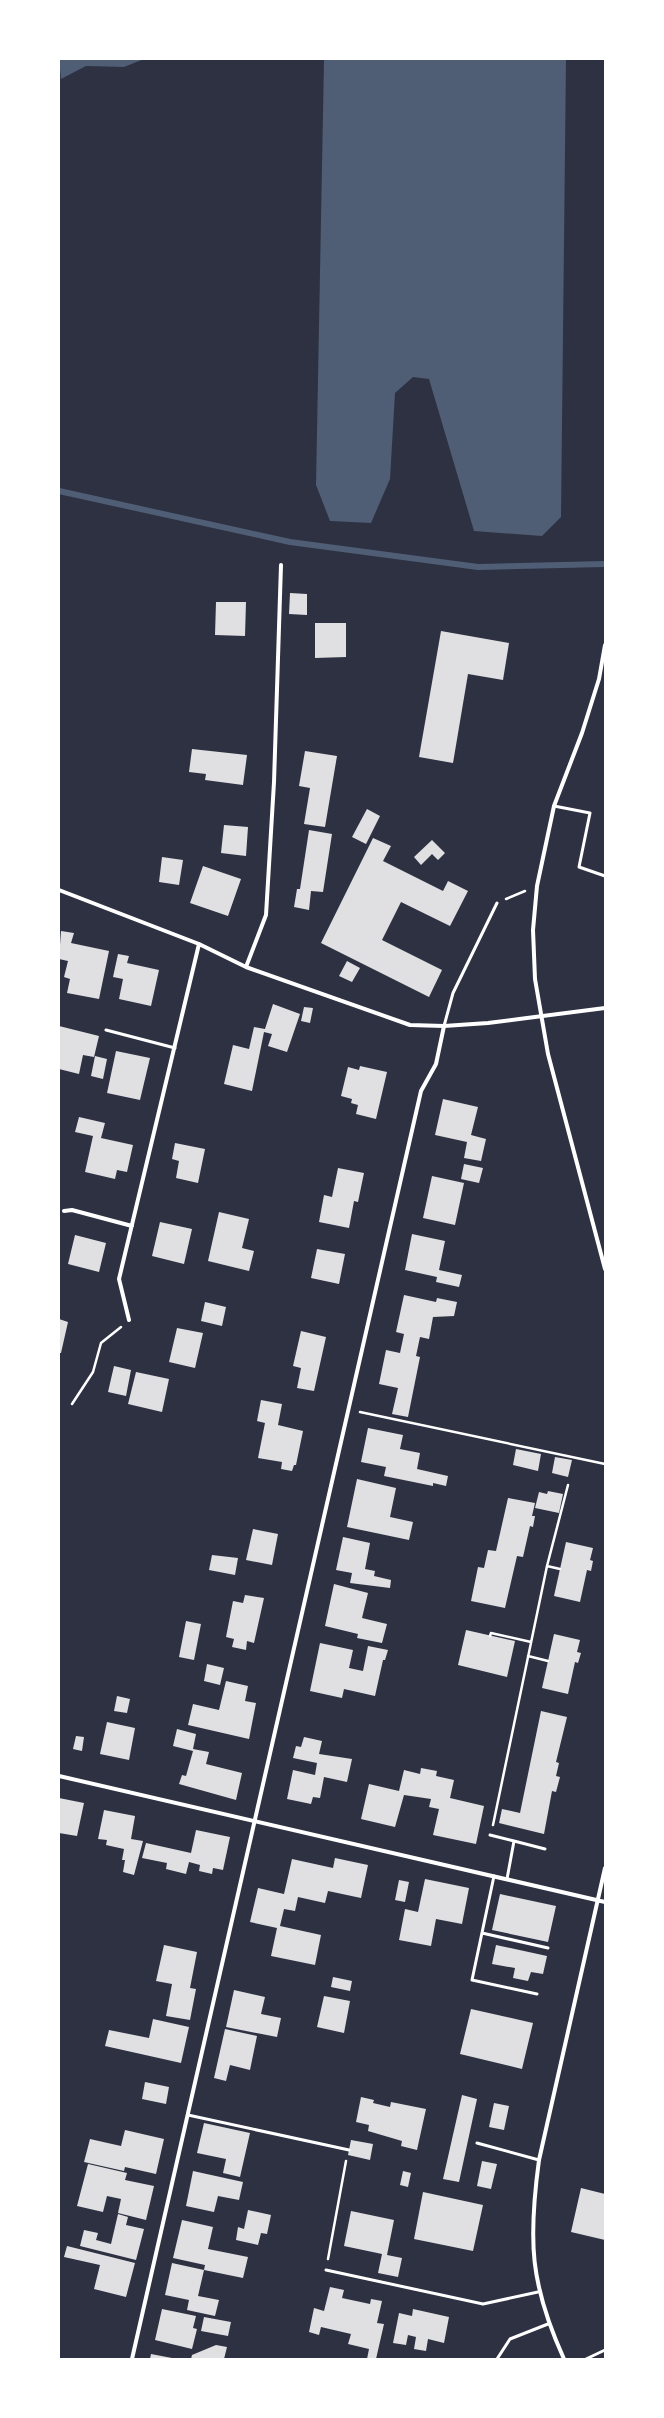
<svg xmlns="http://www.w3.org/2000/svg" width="664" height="2418" viewBox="0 0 664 2418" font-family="Raleway,sans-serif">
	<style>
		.water { fill: #4f5d75 }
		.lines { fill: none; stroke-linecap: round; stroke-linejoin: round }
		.stream { stroke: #4f5d75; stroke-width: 6 }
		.building { fill: #e0e0e3 }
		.path { stroke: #fff; stroke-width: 2.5 }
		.service { stroke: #fff; stroke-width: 3 }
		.minor { stroke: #fff; stroke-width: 4 }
	</style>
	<rect width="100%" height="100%" fill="#2d3142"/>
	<path class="water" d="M59,59H144L124,67L86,66L61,79Z
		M324,59H566L561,517L542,536L474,531L429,379L413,377L395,393L390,479L371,523L330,521L316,485Z"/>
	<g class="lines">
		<path class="stream" d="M59,491L290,542L478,567L605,564"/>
	</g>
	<path class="building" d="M290,593L307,594V615L289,614Z
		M216,602H246L245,636L215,635Z
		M315,623H346V657L315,658Z
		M441,631L509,643L503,680L468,674L453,763L419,757Z
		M192,749L247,755L243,785L205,780L206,774L189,772Z
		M305,751L337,756L325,827L304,824L310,788L299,786Z
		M367,809L380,816L366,844L352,837Z
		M224,825L248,827L246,856L221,853Z
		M309,830L332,834L323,892L311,891L309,910L294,907L297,889H300Z
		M373,838L391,846L383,861L443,891L448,881L468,891L450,926L401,902L382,940L442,970L429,997L321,943Z
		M432,840L445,853L438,860L432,854L421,865L414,857Z
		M162,857L183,860L179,885L159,882Z
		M203,866L241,879L228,916L190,903Z
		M61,931L74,933L71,943L109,951L99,999L67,993L70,979L64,977L68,961L59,959Z
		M118,954L129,956L127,963L159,970L151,1006L119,999L123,979L113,977Z
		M347,961L360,968L352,982L339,976Z
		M273,1004L300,1014L287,1052L268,1046L272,1034L264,1032L252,1091L224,1084L233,1045L249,1049L254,1027L265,1029Z
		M304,1007L313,1008L310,1023L301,1021Z
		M59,1026L99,1036L94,1057L83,1055L79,1074L59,1069Z
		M116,1051L150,1058L140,1100L107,1093Z
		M95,1056L107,1059L103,1079L91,1076Z
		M360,1066L387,1072L376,1119L356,1114L358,1105L351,1103L352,1099L341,1096L348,1067L359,1070Z
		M443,1099L478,1107L471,1135L486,1139L481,1161L464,1158L467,1142L435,1135Z
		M79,1117L105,1123L101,1138L133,1145L127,1172L117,1170L115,1179L85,1172L93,1136L75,1132Z
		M175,1143L205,1149L198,1183L176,1178L179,1161L172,1159Z
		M464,1164L483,1168L479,1183L461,1179Z
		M338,1168L364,1173L358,1202L354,1201L349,1228L319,1222L324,1195L332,1197Z
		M432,1176L464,1183L455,1225L423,1218Z
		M219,1212L249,1219L242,1248L254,1251L249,1271L208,1261Z
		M160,1222L192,1229L184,1264L152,1256Z
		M412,1234L445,1241L439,1270L462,1275L459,1287L436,1282L437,1277L405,1270Z
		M75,1235L106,1243L99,1272L68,1264Z
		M317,1249L345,1254L339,1284L311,1278Z
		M404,1295L436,1302L437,1298L457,1302L454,1316L433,1317L429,1339L420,1337L416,1356L420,1357L408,1417L392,1414L398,1388L379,1384L386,1350L400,1353L404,1334L396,1332Z
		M205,1302L226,1307L222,1326L201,1321Z
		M59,1319L68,1322L61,1353H59Z
		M177,1328L203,1333L195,1368L169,1362Z
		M301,1331L326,1337L314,1391L297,1388L301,1368L293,1366Z
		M114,1366L131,1370L126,1396L108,1392Z
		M136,1372L169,1379L162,1412L128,1404Z
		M261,1400L282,1404L278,1425L303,1431L296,1465H294L292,1471L281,1469L282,1462L258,1458L265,1423L257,1421Z
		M368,1428L403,1435L400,1449L420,1453L417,1469L448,1476L446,1486L433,1483V1486L384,1476L386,1467L361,1462Z
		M516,1449L541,1454L538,1471L513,1465Z
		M555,1457L572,1460L568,1477L552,1473Z
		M357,1479L396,1488L390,1517L413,1522L409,1540L347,1527Z
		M548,1491L563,1494L559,1513L535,1508L539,1492L547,1494Z
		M508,1498L535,1503L532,1516H535L533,1527L530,1526L523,1557L517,1556L505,1608L471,1601L478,1567L484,1568L488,1550L496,1551Z
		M253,1529L278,1534L272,1565L246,1560Z
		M343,1537L370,1543L365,1569L375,1571L374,1576L391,1580L390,1588L350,1583L352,1573L336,1570Z
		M566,1542L593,1548L590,1560L593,1561L591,1571L587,1570L580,1602L554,1596Z
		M212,1555L238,1558L235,1575L209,1570Z
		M334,1584L368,1593L362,1618L387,1624L382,1643L357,1638L358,1634L325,1626Z
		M245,1595L264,1598L254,1643L247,1641L246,1650L232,1647L234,1639L226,1637L233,1601L243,1603Z
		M186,1621L201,1624L194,1660L179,1657Z
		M466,1630L515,1641L507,1677L458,1665Z
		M554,1634L580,1640L577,1652L581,1653L578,1663L575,1662L568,1694L542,1688Z
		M320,1643L353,1650L349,1668L363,1671L368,1646L388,1650L385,1660H383L375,1696L344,1689L342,1698L310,1691Z
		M207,1664L224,1668L220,1685L204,1681Z
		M226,1681L248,1686L245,1701L256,1703L249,1739L188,1725L193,1704L219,1710Z
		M117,1696L130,1699L127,1713L114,1711Z
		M541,1711L567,1717L556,1762L559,1763L556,1776L560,1777L556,1792L552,1791L544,1834L499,1823L502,1809L520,1813Z
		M107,1722L135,1728L129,1760L100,1754Z
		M177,1729L196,1734L193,1749L209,1752L206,1764L242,1773L236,1800L179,1784L182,1775L186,1776L193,1751L173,1746Z
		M76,1736L84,1737L82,1751L73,1749Z
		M304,1737L322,1741L319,1754L352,1759L347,1782L324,1777L320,1798L313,1797L311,1804L287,1799L293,1770L315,1775L317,1763L293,1758L296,1746L301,1747Z
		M421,1768L437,1771L436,1776L454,1780L450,1798L484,1806L476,1844L433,1835L439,1809L429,1807L431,1799L404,1795L395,1827L361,1819L369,1784L399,1791L404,1770L420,1774Z
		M59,1798L84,1803L77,1836L59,1833Z
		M104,1810L135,1816L131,1839L143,1841L134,1875L123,1872L125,1860H122L124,1849L106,1845L107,1840L98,1839Z
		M196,1830L230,1837L223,1870L213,1868L212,1874L199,1871L200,1865L189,1862L186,1874L166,1869L167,1863L142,1858L146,1843L191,1853Z
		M335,1858L368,1865L361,1898L328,1891L325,1903L298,1897L295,1911L284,1909L280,1926L321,1935L315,1965L271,1956L277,1928L250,1922L258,1888L284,1894L292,1859L333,1868Z
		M425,1879L469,1888L462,1924L436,1919L431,1946L399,1940L405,1909L418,1912Z
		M399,1880L409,1882L405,1902L395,1900Z
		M500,1894L556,1906L548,1942L492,1930Z
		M164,1945L197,1952L190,1988L196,1989L190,2020L166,2016L172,1984L156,1981Z
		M496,1945L547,1956L543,1974L531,1972L528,1981L513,1978L515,1968L492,1964Z
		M333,1977L352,1981L350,1991L331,1987Z
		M234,1990L265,1997L261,2014L281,2018L277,2037L226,2027Z
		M324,1996L350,2001L344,2033L317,2027Z
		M471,2009L533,2023L522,2069L460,2054Z
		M153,2019L189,2027L181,2063L105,2046L109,2030L149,2038Z
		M225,2029L257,2036L250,2070L230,2065L226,2081L214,2078Z
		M145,2082L169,2087L166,2104L142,2099Z
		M462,2095L477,2099L459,2182L443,2179Z
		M361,2097L374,2100L373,2103L390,2107L391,2102L426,2109L417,2150L401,2146L402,2141L368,2131L369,2125L356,2122Z
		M494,2103L509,2106L504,2130L489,2127Z
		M204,2123L250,2133L240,2177L223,2173L226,2159L197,2153Z
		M125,2130L164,2139L156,2174L125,2167L124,2171L84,2162L90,2139L121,2146Z
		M351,2140L373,2144L370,2160L348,2155Z
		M482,2161L497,2164L491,2189L477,2186Z
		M88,2164L127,2173L125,2180L154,2186L146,2220L118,2213L121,2199L107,2196L103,2212L77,2206Z
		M193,2171L243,2182L239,2200L218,2196L214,2212L186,2206Z
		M403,2171L411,2173L408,2187L400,2185Z
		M581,2188L605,2194V2240L571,2232Z
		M423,2192L483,2205L473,2251L414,2239Z
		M248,2210L271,2215L267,2234L261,2233L258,2245L236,2240L238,2227L244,2229Z
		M351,2211L394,2220L387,2255L402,2258L398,2277L378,2273L382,2254L344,2246Z
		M118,2214L128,2217L126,2225L144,2229L136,2260L80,2246L84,2230L98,2233L96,2240L111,2244Z
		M182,2220L213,2227L208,2249L248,2257L243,2278L204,2270L205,2265L173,2258Z
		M67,2246L135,2263L126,2297L94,2289L100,2265L64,2257Z
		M172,2263L204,2270L198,2296L219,2300L215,2316L187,2310L189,2300L165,2295Z
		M330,2287L344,2290L342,2298L370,2304L371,2299L382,2301L377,2323L384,2324L376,2359H367L369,2349L348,2344L351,2334L321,2327L319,2335L309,2332L314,2308L324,2311Z
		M162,2309L196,2316L193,2328L197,2329L192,2349L155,2340Z
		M413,2309L449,2317L444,2343L428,2339L426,2351L414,2349L416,2337L408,2335L406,2345L393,2343L399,2313L412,2316Z
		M204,2317L231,2322L228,2336L201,2331Z
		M216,2345L227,2347L224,2359H191L192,2355Z
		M151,2354L172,2358L171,2359H150Z"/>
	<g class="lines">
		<path class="path" d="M506,899L525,891
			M72,1404L93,1372L101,1343L121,1327
			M360,1412L605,1464
			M547,1566L560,1569
			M490,1636L491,1633L531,1642
			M528,1656L548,1661
			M493,1825L547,1566L568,1485
			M328,2259L346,2161"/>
		<path class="service" d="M554,806L590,813L579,867L605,876
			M444,1026L453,993L497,903
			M106,1030L175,1048
			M490,1835L514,1841
			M494,1876L472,1980L537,1994
			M507,1879L514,1841L545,1849
			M482,1933L548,1948
			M188,2115L349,2150
			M477,2143L539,2160
			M326,2270L483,2304L538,2292
			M497,2359L510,2339L548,2324
			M586,2359L605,2350"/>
		<path class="minor" d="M605,645L599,679L582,733L554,806L537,886L533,930L535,979L548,1054L605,1269
			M59,890L199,944L246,967L410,1025L444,1026L488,1023L605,1008
			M246,967L266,915L274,782L281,565
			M64,1211L72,1210L132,1226
			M129,1320L119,1279L199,944
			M59,1776L605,1902
			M132,2359L421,1091L436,1064L444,1026
			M564,2359C530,2284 528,2241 539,2160L605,1868"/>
	</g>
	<rect width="664" height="2418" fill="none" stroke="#ffffff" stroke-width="120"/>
</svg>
